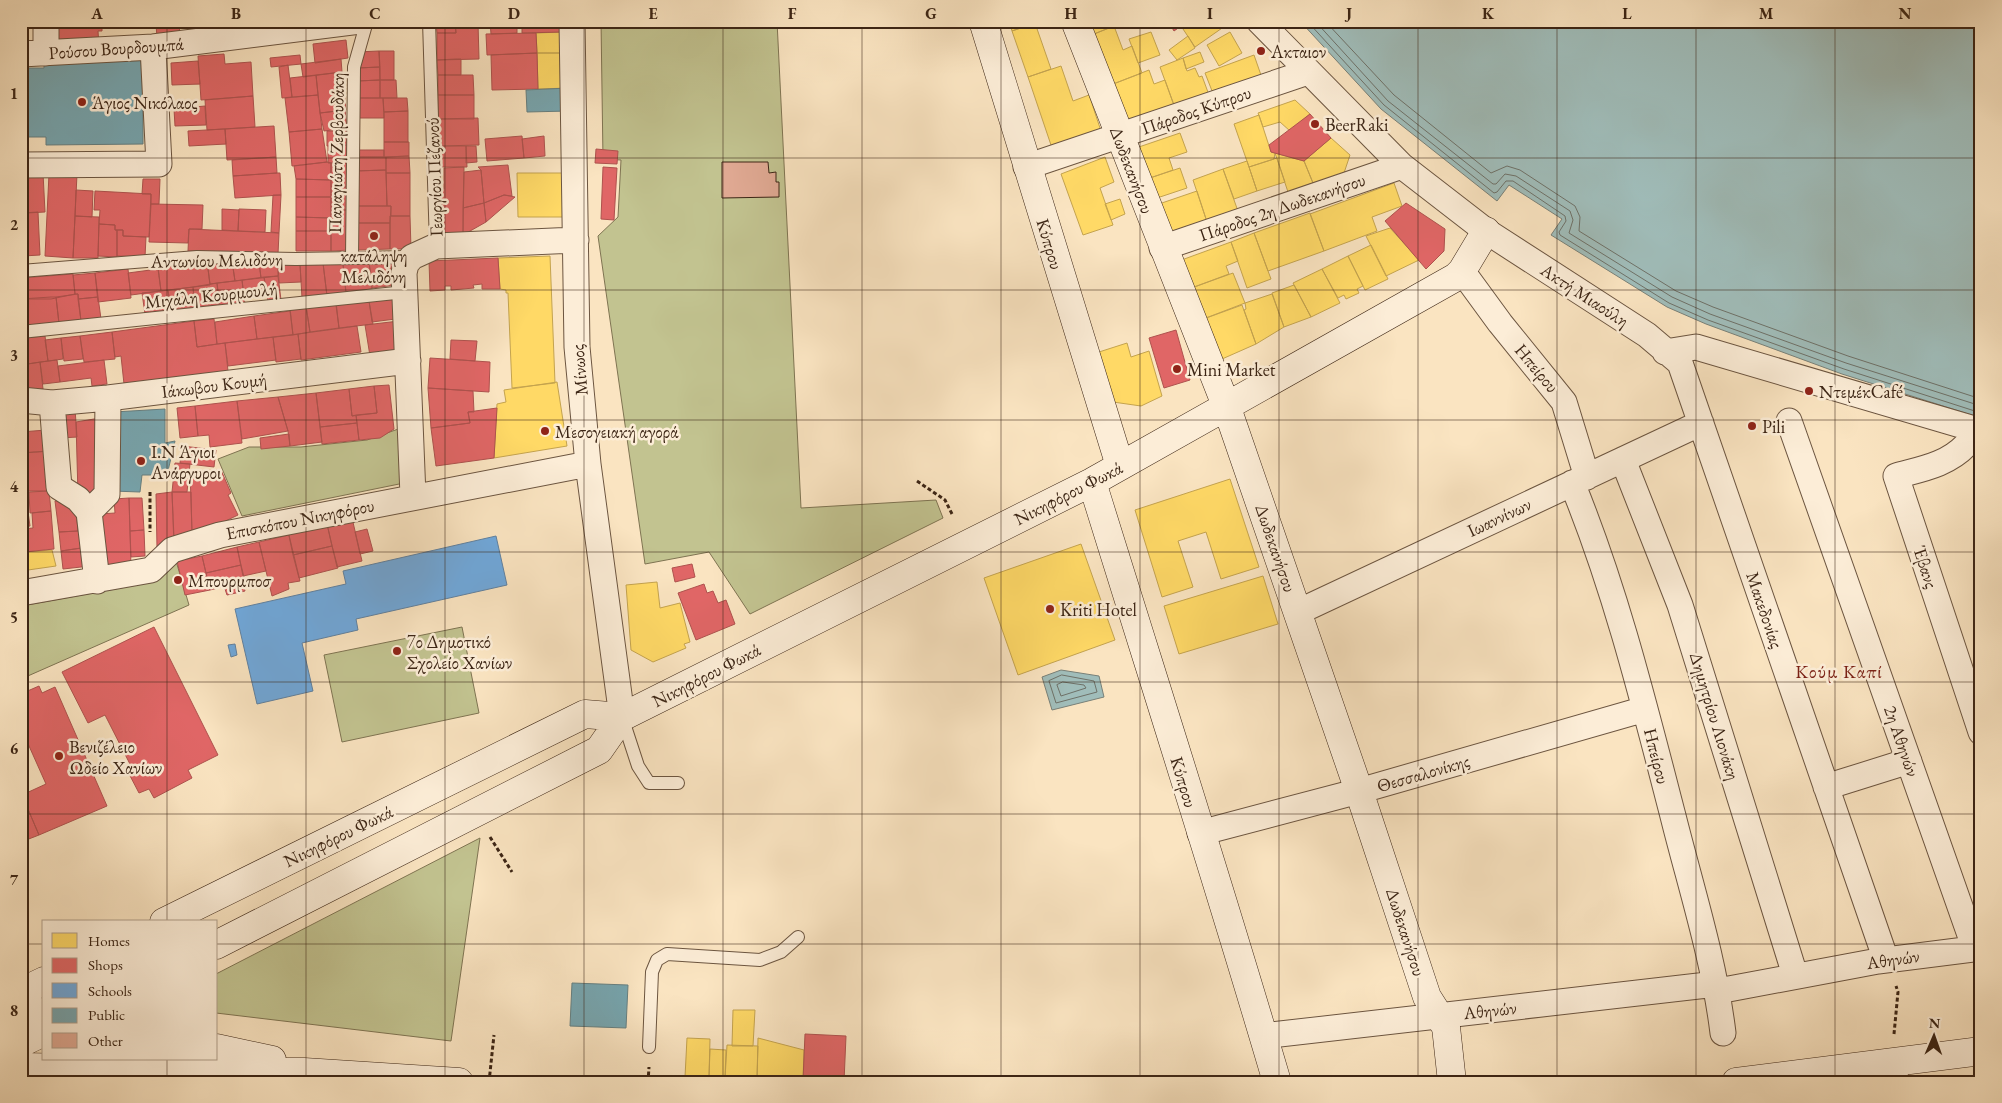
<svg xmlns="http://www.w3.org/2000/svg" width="2002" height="1103" viewBox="0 0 2002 1103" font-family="'EB Garamond',serif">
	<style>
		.green { fill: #c2c390; stroke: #7f7452 }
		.water { fill: #a0bdba; stroke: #788078 }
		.homes { fill: #ffd966; stroke: #c4a34e }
		.shops { fill: #e06666; stroke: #af524e }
		.schools { fill: #6fa8dc; stroke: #6081a0 }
		.public { fill: #76a5af; stroke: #657f81 }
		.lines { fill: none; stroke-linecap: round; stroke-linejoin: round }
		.shore { stroke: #6e7168; stroke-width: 1 }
		.building { fill: #e0a993; stroke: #3c2515 }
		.lane-casing { stroke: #6c5540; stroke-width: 14 }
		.street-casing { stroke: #6c5540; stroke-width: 27 }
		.secondary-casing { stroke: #3c2515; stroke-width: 29 }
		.path { stroke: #3c2515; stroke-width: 3; stroke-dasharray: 4 2.5; stroke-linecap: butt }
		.lane { stroke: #fcedd7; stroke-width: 12 }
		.street { stroke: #fcedd7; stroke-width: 25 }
		.secondary { stroke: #fcedd7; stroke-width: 28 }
		.grid { fill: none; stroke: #3c2515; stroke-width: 1; stroke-opacity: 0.55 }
		.poi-dot { fill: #8f2418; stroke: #fcedd7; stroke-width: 2 }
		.labels { text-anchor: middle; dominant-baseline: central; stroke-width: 5; stroke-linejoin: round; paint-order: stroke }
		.street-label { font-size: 18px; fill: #3c2515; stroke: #fcedd7 }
		.poi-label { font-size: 18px; fill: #3c2515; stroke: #fcedd7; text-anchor: start }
		.neighbourhood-label { font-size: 19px; letter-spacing: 1px; fill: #7a1f14; stroke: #fcedd7 }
		.neatline { fill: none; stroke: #3c2515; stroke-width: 2 }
		.grid-label { font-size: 16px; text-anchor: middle; font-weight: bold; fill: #3c2515 }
	</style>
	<rect width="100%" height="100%" fill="#fae4c1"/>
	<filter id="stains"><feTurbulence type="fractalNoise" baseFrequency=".004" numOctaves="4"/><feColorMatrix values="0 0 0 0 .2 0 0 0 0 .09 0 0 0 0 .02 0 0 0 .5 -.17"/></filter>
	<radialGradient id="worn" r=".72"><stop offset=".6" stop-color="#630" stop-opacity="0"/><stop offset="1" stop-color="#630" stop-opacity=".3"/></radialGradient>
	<path class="green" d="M601,21H777L801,508L936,500L943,518L750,614L709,552L645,564L598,236L618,217L621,160L603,159Z
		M404,427L409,482L242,516L218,459L249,447H301L367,440Z
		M176,561L189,605L21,679V606L137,585Z
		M462,627L479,713L342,742L324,655Z
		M480,838L451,1041L216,1013V974Z"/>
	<path class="water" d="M1300,21H1981V418L1842,374L1706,324L1667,307L1551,235L1562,219L1509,185L1497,201L1381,109Z
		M1061,670L1099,676L1104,697L1052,710L1042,677Z"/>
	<path class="homes" d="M1009,21H1032V24L1012,31Z
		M1084,21H1117L1119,24L1089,36Z
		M1188,21H1221L1225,26L1195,47L1181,26Z
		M1035,23L1051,69L1028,77L1012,31Z
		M1114,26L1123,50L1132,46L1142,73L1108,86L1089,36Z
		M562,32L563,53H537L536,33Z
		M1151,32L1160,55L1138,63L1129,39Z
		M1230,32L1242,53L1219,66L1207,45Z
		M1188,36L1195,48L1177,60L1169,50Z
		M1200,52L1204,62L1186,69L1183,58Z
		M537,53H567L568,88L538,89Z
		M1254,55L1262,78L1214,96L1205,73Z
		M1183,58L1187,71L1195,68L1199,77L1202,76L1209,95L1175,108L1160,67Z
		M1061,66L1073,101L1089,95L1101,131L1052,148L1028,77Z
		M1149,70L1154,84L1165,80L1175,108L1124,127L1108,86Z
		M1295,100L1310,114L1290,131L1280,122L1263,127L1258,113Z
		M1259,115L1271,152L1275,153L1274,159L1249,167L1234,124Z
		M1180,133L1187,152L1169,158L1173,170L1144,180L1133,149Z
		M1331,138L1350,155L1343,176L1313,183L1304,161Z
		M1275,153L1304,161L1313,183L1288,192Z
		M1105,157L1114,182L1100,188L1113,225L1083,235L1061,174Z
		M1277,158L1285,182L1257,191L1249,167Z
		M1247,161L1257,191L1234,199L1223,169Z
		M1180,168L1187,188L1151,200L1144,180Z
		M1223,169L1239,214L1208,225L1193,180Z
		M517,173H562L563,217H518Z
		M1394,183L1402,206L1372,217L1377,231L1324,251L1310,214Z
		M1197,191L1208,225L1165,239L1153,206Z
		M1120,199L1125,214L1111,220L1105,204Z
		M1310,213L1324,251L1268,271L1254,233Z
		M1390,228L1419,260L1386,276L1366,236Z
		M1254,233L1271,279L1247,288L1231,242Z
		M1231,242L1238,261L1226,266L1229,274L1186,290L1176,262Z
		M1371,245L1388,279L1365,290L1348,256Z
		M550,256L555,383L512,388L508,293H506V290L500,289L498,258Z
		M1348,256L1363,286L1357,289L1359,293L1346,299L1344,295L1338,298L1322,269Z
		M1322,269L1340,303L1311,317L1293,283Z
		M1233,273L1245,303L1198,321L1186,290Z
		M1294,285L1311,317L1284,327L1272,293Z
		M1272,294L1284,327L1256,344L1244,310L1246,309L1245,303Z
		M1242,305L1256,344L1213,363L1198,321Z
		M1127,343L1131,357L1149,351L1162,396L1141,406L1113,402L1099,352Z
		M557,382L567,446L494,458L497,404L506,402L504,390Z
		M1230,479L1259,567L1221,579L1206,532L1178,541L1193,587L1162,597L1135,510Z
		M21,542H23L24,552L52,550L56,566L21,571Z
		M1081,544L1115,640L1018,675L984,578Z
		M1263,576L1278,624L1179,654L1164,606Z
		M657,582L660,608L680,603L690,642L684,644L686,648L653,662L631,650L626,585Z
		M733,1010H755L753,1046H732Z
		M687,1038L710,1039L709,1077H685Z
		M758,1038L804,1050L803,1081L757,1079Z
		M727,1045L758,1046L757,1079L725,1078Z
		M710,1049L726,1050L725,1078L709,1077Z"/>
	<path class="shops" d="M52,21H102V31H98L99,47L53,49Z
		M190,21H208L209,36L191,38Z
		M208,21H261L209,36Z
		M436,21H455L456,33H437Z
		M490,21H517V33L491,34Z
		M522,21H562V32L522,33Z
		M1168,21H1188L1174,31Z
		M179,23L180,37L157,38L156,24Z
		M455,23H478L479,59L437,60V33H456Z
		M536,33L537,53L487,55L486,34Z
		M346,40L348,58L315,63L313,44Z
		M379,51L380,67L357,68V52Z
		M379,51H394V80H380Z
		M537,53L538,89L492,90L491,55Z
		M224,54L225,64L251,62L253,96L201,100L198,56Z
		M300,55L301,64L271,67L270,58Z
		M341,59L342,72L303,77L301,64Z
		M456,59H461V75H438L437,60Z
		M198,61L200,84L172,85L171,63Z
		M288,65L292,97L282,98L279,67Z
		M380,67V80L357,81V68Z
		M342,72L346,110L320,113L316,75Z
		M316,75L318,95L292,97L290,78Z
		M438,75H473L474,95H438Z
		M380,80H396L397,98H380Z
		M380,80V98H358L357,81Z
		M318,95L322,129L289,132L285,98Z
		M438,95H474V119H438Z
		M253,96L255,127L207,130L205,100Z
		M358,98H383L384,118H358Z
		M383,98H407L408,111L384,112Z
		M205,106L206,125L175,126L174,109Z
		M345,110L347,128L324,131L320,113Z
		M408,111V142H384V112Z
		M1310,114L1331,138L1304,161L1271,152L1269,145Z
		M478,118L479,145L439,146L438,119Z
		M274,126L276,157L227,160L225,129Z
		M225,129L226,144L189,146L188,131Z
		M322,129L327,162L292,166L289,132Z
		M327,131H347V145L327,146Z
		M522,136L524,158L487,161L485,139Z
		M544,136L545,156L524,158L522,139Z
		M384,142H409V156L384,157Z
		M347,145L348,163H328V146Z
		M439,146H466L467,167H439Z
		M466,146H476L477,162L466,163Z
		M596,149L618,151L617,164L595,163Z
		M356,150H384V157H356Z
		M409,156L410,173H386V157Z
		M276,157L277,173L233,176L232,160Z
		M354,157H386V170L354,171Z
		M327,162L331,163V180L296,179L294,166Z
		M331,163H348V187H331Z
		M508,165L512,196L504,195L484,203L481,170L478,167Z
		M464,167L463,235L439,236L438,189H444V168Z
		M603,167L617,168L614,220L601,219Z
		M386,170L387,206H355V171Z
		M481,170L484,203L463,208L464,172Z
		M43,173L45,212L26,213L25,174Z
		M277,173H280L281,195L235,198L233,176Z
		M386,173H410V216H391V206H387Z
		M21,174H25V195H21Z
		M49,174H77L73,258L45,256Z
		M143,179H160L159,204H151V194H142Z
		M296,179L331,180V197H296Z
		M331,187H348V210H331Z
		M76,190L93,191L92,217L75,216Z
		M95,191L151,194L149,237L123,236V230H115V225L99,224L100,210H94Z
		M273,195H281L279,233L271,232Z
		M504,195L515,197L486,222L484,203Z
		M296,197H331V218L296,217Z
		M484,203L486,222L463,235V208Z
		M1406,203L1445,229L1444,251L1426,269L1385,221Z
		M151,204L203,205L202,229H189L188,243L149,242Z
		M355,206H391L390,223H356Z
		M222,209L239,210L238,231L222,230Z
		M239,209L266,210L265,232L238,231Z
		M331,210H349L350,250L331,251Z
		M38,212L40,255L23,256L22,213Z
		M75,216L99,217L98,258H73Z
		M390,216H410L411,249H390Z
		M296,217L331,218V231H296Z
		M358,223H390V249L358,250Z
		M99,224L115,225V230H117V257L98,256Z
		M189,229L279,233L278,254L188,251Z
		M117,230H123V236L146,237L145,257L117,256Z
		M296,231H331V251H296Z
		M393,258L396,285L372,288L369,261Z
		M498,258L500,289H482V284L473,285L474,288L451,290V286H445V290L430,291L429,261Z
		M207,261H232L235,281L210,284Z
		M207,261L210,285L161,291L158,267Z
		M232,261L259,262L261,278L235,281Z
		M369,261L372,289L346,292L343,264Z
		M259,262L278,264V276L261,278Z
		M323,263L343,264L346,294L327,296Z
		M323,263L327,296L302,298L300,264Z
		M278,264H300L301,282L279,283Z
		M128,269L131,298L98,302L95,273Z
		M158,269L161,291L131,295L128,273Z
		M95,273L98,297L78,299V294H75L73,275Z
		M73,274L75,294L51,299H21V278Z
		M278,276L281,300L268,302L264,277Z
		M264,277L267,295L244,298L242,280Z
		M242,280L245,304L220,307L217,283Z
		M217,283L219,305L195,308L193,287Z
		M193,287L195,308L171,311L168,290Z
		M168,290L171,311L145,314L142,293Z
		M78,294L81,321L59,324L56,297Z
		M51,297H56L59,323L24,327L21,299Z
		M98,297L101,319L81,321L78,299Z
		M400,297L403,318L372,322L369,301Z
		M369,301L373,324L339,328L336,305Z
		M336,302L339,328L310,332L306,306Z
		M306,306L310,332L293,335L290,308Z
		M290,311L293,335L257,339L254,316Z
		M254,316L257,339L217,344L215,322Z
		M214,319L217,344L197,347L194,321Z
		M194,321L197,347L225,343L228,371L124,384L121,356L115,357L112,332Z
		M399,321L403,352L370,356L365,325Z
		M357,326L361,352L301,360L298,334Z
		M1176,330L1190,380L1164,388L1149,338Z
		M112,332L115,359L84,362L80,336Z
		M298,334L301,359L276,362L273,337Z
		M45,336L48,361L21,365V338Z
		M80,336L83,359L64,361L61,338Z
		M273,337L276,360L228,366L225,343Z
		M61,338L63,359L48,361L45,340Z
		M451,340L477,341L475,361L450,359Z
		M430,358L490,362L489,392L428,388Z
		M57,360L60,382L43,384L40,362Z
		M104,360L107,384L92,386L91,378L60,382L58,366Z
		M40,362L43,389L21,392V365Z
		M389,385L394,429L380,438L359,440L356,415L377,413L374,386Z
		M374,386L377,413L352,416L349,389Z
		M428,388L473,391L474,412H468L470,423L431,428Z
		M349,389L352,416L356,415L357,423L320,427L316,393Z
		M316,393L322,442L290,446L288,431L278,397Z
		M278,397L288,431L242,439L237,401Z
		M237,401L242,443L210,447L209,435L198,436L195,406Z
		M195,406L198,436L180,438L177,408Z
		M497,408L494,458L436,466L431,428L470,423L468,412Z
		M75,409L77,437L61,438L60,410Z
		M100,418L103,494L78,495L76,422Z
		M357,423L359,440L322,444L320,427Z
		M46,430L47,451L21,453V432Z
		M289,434L290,446L261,449L260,438Z
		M182,446L216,450L214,467L180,463Z
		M52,451L54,491H21V473L24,472L22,453Z
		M175,463L190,464L187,492H172Z
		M221,470L231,493L228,495L238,515L207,530L192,531L190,471Z
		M21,491H25L30,526L21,528Z
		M49,491L51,511L30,513L29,492Z
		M172,492L174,546L157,548L156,494Z
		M172,492H191L192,537L174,538Z
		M129,498L131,567L104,568L99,514L115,513L114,499Z
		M129,498H142L144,530L130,531Z
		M75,499L78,531L59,532L55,501Z
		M51,511L54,549L24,552L22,529L33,528L32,513Z
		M84,517L88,547L61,551L59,532L78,531L77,518Z
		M352,518L362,561L337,567L327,524Z
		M327,524L332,546L293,555L288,531Z
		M367,529L373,551L360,554L355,532Z
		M144,530L145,556L131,557L130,531Z
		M289,535L300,581L288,583L289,589L272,596L259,542Z
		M259,542L266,571L243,576L237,547Z
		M332,546L338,568L299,578L293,555Z
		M88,547L90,566L63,569L61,551Z
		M237,547L241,565L206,573L202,556Z
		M202,556L210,590L185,595L177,561Z
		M692,564L695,577L675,582L672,568Z
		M241,565L245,581L210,590L206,573Z
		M243,582L245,591L227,595L224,586Z
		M704,584L707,593L713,591L718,603L726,600L735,624L696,640L678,593Z
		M154,627L218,755L188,770L192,778L154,798L149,789L139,793L127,770L132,768L105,715L88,723L62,672Z
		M39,686L42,693L55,687L107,806L39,835L22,795L46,784L21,728V701L25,699L23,693Z
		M21,793L39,835L21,842Z
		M805,1034L846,1036L844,1082L803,1081Z"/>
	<path class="schools" d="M496,536L507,585L356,619L358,630L302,643L313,691L257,704L235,609L346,584L343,571Z
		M235,644L237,655L231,657L228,645Z"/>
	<path class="public" d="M143,58V144L46,145V137H21V68H44V59Z
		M568,88L569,111L527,112L526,90Z
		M165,409V443L175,441L167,475H142L140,492L112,491L114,412Z
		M572,983L628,985L626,1028L570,1026Z"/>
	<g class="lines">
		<path class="shore" d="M1307,21L1384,105L1494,193L1497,192L1506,181H1513L1565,216L1566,221L1559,232L1560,235L1669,303L1708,320L1844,369L1981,413
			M1315,21L1388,101L1493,184H1496L1505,174L1516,176L1570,211L1573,220L1569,233L1672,297L1710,314L1846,363L1981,406
			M1325,21L1394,95L1491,173L1507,166L1520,170L1575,206L1580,217L1579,231L1676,291L1713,307L1848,356L1981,399
			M1062,675L1094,681L1097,692L1056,703L1049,681Z
			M1063,682L1084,685L1086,688L1061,696L1057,685Z"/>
	</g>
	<path class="building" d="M722,162H768L769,173L776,172V182H779V197L722,198Z"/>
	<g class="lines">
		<g class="lane-casing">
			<path id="lane" d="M429,21L436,246
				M352,258L354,67L367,21
				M21,271L197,257L296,259L412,257
				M21,332L405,292
				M622,717L638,766L649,783H678
				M649,1047L652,972L657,960L667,954L760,960L781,952L798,937"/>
		</g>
		<g class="street-casing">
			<path id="street" d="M572,21L577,347L588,464L622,717
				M1259,21L1402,166L1486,231L1647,335L1680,363L1886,960
				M46,53V21
				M21,54L153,47L360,21
				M21,165L159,164L153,47
				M1026,167L1308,72
				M1162,248L1402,166
				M1462,271L1500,323L1564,402L1587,477
				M1665,352L1696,347L1981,431
				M21,400L52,403L108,398L408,361
				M52,403L59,487L78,499L89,512L97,581
				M1789,421L1975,949
				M1966,445C1947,465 1921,469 1896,476L1981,732
				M1623,460L1680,605L1795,975
				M1572,483C1616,590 1644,704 1673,816C1691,888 1714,959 1723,1033
				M413,496L404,273L406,264L412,257L436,246L576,240
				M89,512L107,494L108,398
				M21,593L151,570L172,550L220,535L588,464
				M1298,612L1701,423
				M1826,787L1909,761
				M1200,833L1359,791L1645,709
				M1718,991L1878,961L1981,948
				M1263,1036L1716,984
				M1891,1062L1897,1082"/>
		</g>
		<g class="secondary-casing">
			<path id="secondary" d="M983,21L1120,466
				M1075,21L1227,408L1359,791L1427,997L1446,1027L1452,1082
				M1092,482C1154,682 1218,881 1277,1082
				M164,922L585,714L622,717
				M216,945L599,750L622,717L1092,482L1456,277L1462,271L1486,231
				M21,992L44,981
				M21,1002L44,1016
				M21,1043L44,1032
				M216,1048L272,1060
				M21,1067L304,1072L459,1082
				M1736,1082L1981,1051"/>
		</g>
		<path class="path" d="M917,481L945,500L952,514
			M150,492V532
			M490,837L512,872
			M1894,1034L1898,992L1896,986
			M489,1082L494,1035
			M648,1082L649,1067"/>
		<use href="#lane" class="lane"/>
		<use href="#street" class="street"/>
		<use href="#secondary" class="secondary"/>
	</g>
	<path class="grid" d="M167,21V922M306,21V1082M445,21V1082M584,21V1082M723,21V1082M862,21V1082M1001,21V1082M1140,21V1082M1279,21V1082M1418,21V1082M1557,21V1082M1696,21V1082M1835,21V1082M21,158H1981M21,290H1981M21,420H1981M21,552H1981M21,682H1981M21,814H1981M21,944H44M216,944H1981M167,1059V1082"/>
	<g class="poi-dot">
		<circle cx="1261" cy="51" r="5"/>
		<circle cx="82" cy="102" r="5"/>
		<circle cx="1315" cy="124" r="5"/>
		<circle cx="374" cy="236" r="5"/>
		<circle cx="1177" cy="369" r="5"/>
		<circle cx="1809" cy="391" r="5"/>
		<circle cx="1752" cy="426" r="5"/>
		<circle cx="545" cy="431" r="5"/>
		<circle cx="141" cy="461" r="5"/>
		<circle cx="178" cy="580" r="5"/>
		<circle cx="1050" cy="609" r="5"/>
		<circle cx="397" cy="651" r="5"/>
		<circle cx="59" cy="756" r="5"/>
	</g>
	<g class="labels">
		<g class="street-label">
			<text transform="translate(116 48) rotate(-4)">Ρούσου Βουρδουμπά</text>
			<text transform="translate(1196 110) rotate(-19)">Πάροδος Κύπρου</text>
			<text transform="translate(336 153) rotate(-89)">Παναγιώτη Ζερβουδάκη</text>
			<text transform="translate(1132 170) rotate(69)">Δωδεκανήσου</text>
			<text transform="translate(434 177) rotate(-92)">Γεωργίου Πεζανού</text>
			<text transform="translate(1282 207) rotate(-19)">Πάροδος 2η Δωδεκανήσου</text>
			<text transform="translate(1050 244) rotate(73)">Κύπρου</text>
			<text transform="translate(217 260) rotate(-1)">Αντωνίου Μελιδόνη</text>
			<text transform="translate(211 295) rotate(-6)">Μιχάλη Κουρμουλή</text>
			<text transform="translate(1585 295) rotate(33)">Ακτή Μιαούλη</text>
			<text transform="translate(1537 368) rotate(50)">Ηπείρου</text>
			<text transform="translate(579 370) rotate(-95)">Μίνωος</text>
			<text transform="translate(214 385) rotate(-7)">Ιάκωβου Κουμή</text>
			<text transform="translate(1068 493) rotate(-27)">Νικηφόρου Φωκά</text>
			<text transform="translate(1499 517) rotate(-25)">Ιωαννίνων</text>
			<text transform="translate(300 519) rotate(-11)">Επισκόπου Νικηφόρου</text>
			<text transform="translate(1276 548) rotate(71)">Δωδεκανήσου</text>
			<text transform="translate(1926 567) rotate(72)">Έβανς</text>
			<text transform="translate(1765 610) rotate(71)">Μακεδονίας</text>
			<text transform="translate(706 675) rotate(-27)">Νικηφόρου Φωκά</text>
			<text transform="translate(1715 716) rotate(73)">Δημητρίου Λιονάκη</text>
			<text transform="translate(1902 741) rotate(71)">2η Αθηνών</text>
			<text transform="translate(1657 756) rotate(76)">Ηπείρου</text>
			<text transform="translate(1423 773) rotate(-16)">Θεσσαλονίκης</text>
			<text transform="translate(1184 782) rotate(73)">Κύπρου</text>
			<text transform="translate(338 836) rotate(-26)">Νικηφόρου Φωκά</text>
			<text transform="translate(1406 932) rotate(72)">Δωδεκανήσου</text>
			<text transform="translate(1893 959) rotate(-8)">Αθηνών</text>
			<text transform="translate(1490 1010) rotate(-6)">Αθηνών</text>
		</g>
		<g class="poi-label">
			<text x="1271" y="51">Ακταιον</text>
			<text x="92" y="102">Άγιος Νικόλαος</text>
			<text x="1325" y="124">BeerRaki</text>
			<text x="374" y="255" text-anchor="middle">κατάληψη<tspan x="374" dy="21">Μελιδόνη</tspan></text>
			<text x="1187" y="369">Mini Market</text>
			<text x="1819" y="391">ΝτεμέκCafé</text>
			<text x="1762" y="426">Pili</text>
			<text x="555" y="431">Μεσογειακή αγορά</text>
			<text x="151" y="451">Ι.Ν Άγιοι<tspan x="151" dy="21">Ανάργυροι</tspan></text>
			<text x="188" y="580">Μπουρμποσ</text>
			<text x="1060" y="609">Kriti Hotel</text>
			<text x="407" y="641">7ο Δημοτικό<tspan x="407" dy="21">Σχολείο Χανίων</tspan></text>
			<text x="69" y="746">Βενιζέλειο<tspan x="69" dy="21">Ωδείο Χανίων</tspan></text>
		</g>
		<g class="neighbourhood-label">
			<text x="1839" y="671">Κούμ Καπί</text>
		</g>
	</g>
	<rect width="2002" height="1103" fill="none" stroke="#fae4c1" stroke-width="55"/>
	<rect x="42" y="920" width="175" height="140" fill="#fcedd7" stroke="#af9d89"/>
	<rect x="52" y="933" width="25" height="15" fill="#ffd966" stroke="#af9d89"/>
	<text x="88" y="946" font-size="15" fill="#3c2515">Homes</text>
	<rect x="52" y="958" width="25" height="15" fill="#e06666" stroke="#af9d89"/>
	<text x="88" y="970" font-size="15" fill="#3c2515">Shops</text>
	<rect x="52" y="983" width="25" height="15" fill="#6fa8dc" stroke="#af9d89"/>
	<text x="88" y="996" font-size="15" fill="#3c2515">Schools</text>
	<rect x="52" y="1008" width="25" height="15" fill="#76a5af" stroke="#af9d89"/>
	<text x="88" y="1020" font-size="15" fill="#3c2515">Public</text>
	<rect x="52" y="1033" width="25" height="15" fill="#e0a993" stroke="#af9d89"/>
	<text x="88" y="1046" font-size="15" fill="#3c2515">Other</text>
	<g transform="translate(1934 1036) rotate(2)" stroke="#fcedd7" stroke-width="4" paint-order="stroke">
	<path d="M0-4L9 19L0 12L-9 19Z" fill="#3c2515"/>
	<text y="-8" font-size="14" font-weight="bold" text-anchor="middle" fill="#3c2515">N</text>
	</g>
	<rect x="28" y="28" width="1946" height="1048" class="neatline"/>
	<g class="grid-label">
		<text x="97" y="19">A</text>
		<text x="236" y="19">B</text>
		<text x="375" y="19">C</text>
		<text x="514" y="19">D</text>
		<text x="653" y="19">E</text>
		<text x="792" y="19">F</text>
		<text x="931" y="19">G</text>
		<text x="1071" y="19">H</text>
		<text x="1210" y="19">I</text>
		<text x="1349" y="19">J</text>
		<text x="1488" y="19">K</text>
		<text x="1627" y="19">L</text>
		<text x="1766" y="19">M</text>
		<text x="1905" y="19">N</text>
		<text x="14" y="99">1</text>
		<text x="14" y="230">2</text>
		<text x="14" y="361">3</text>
		<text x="14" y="492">4</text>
		<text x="14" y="623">5</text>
		<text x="14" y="754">6</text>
		<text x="14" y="885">7</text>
		<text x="14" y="1016">8</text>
	</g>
	<rect width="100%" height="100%" filter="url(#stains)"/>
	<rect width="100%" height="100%" fill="url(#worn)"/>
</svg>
